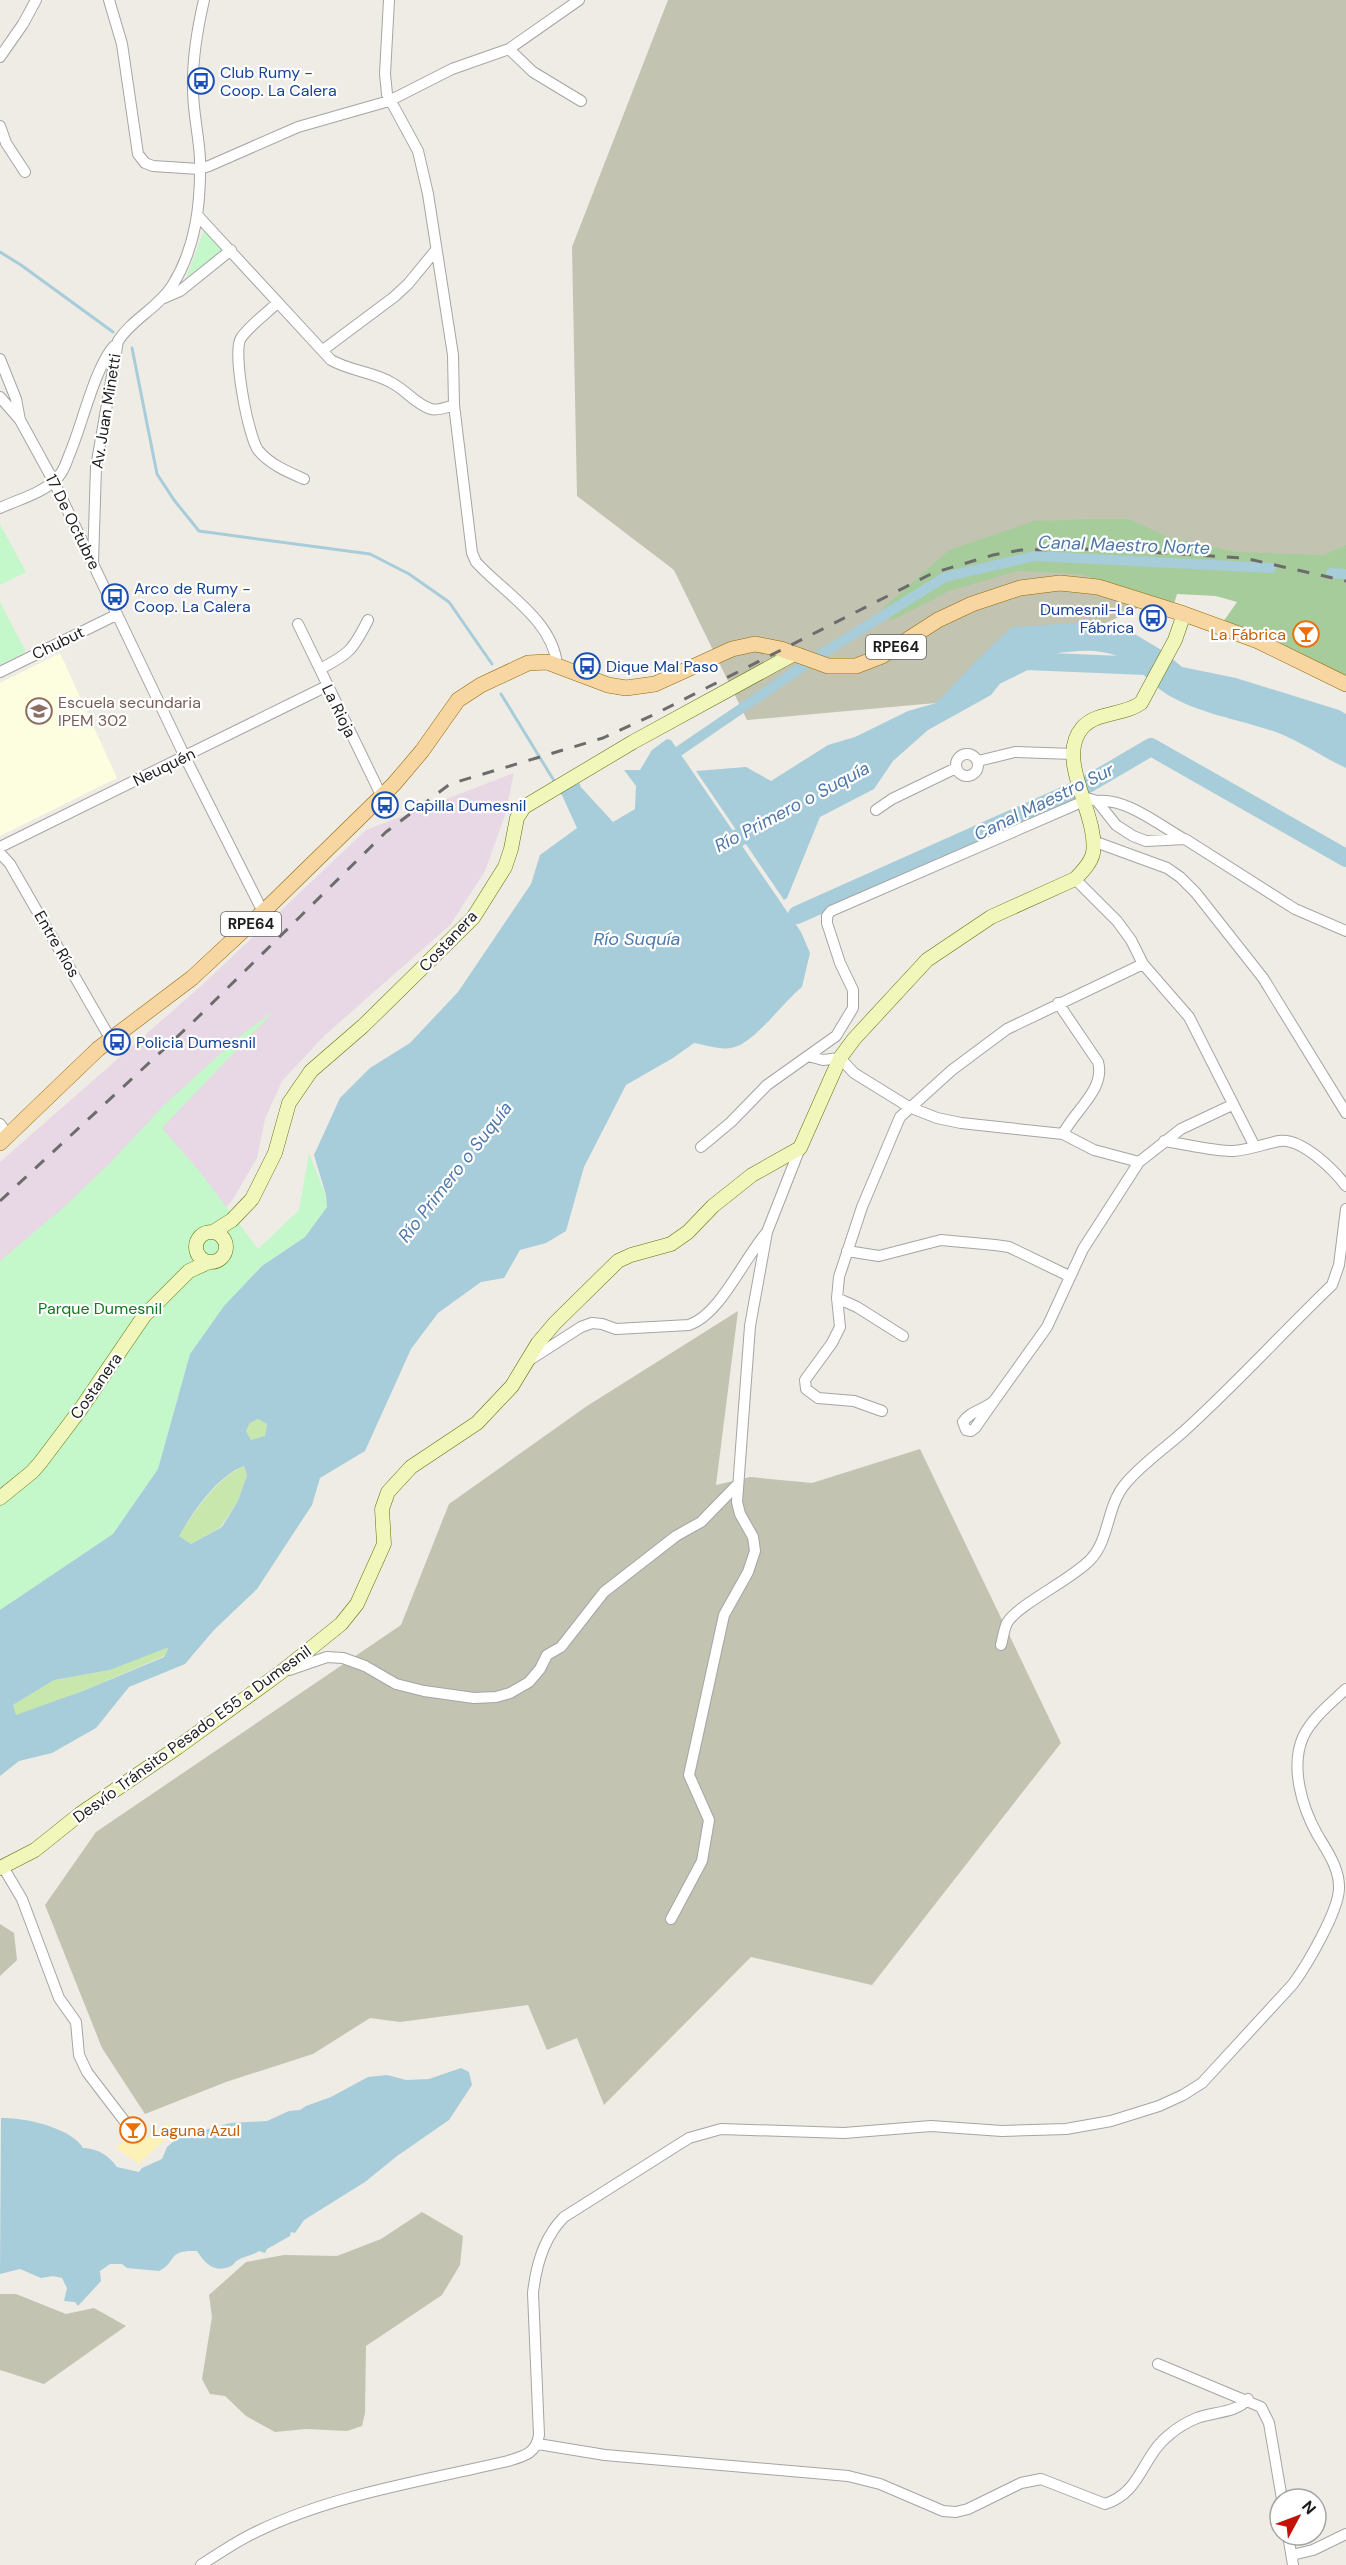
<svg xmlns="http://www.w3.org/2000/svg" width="1346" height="2565" viewBox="0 0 1346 2565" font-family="'DM Sans',sans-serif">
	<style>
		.industrial { fill: #e8d7e4 }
		.education { fill: #fcfedf }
		.construction { fill: #c2c3b1 }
		.grass { fill: #c7e7ad }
		.forest { fill: #a7cc9b }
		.sand { fill: #fcf1b6 }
		.park { fill: #c4f7ca }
		.water { fill: #a7ccda; fill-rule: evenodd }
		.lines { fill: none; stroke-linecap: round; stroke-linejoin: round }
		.stream { stroke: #a7ccda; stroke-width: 3 }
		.canal { stroke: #a7ccda; stroke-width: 10 }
		.river { stroke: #a7ccda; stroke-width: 18 }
		.street-casing { stroke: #a5a5a5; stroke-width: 12 }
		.secondary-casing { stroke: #61710a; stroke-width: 15 }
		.primary-casing { stroke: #926a07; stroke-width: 16 }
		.street { stroke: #fff; stroke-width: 10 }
		.secondary { stroke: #f1f7bb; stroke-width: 14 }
		.primary { stroke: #f8d6a1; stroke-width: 15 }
		.rail { stroke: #6c6c6c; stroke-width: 3; stroke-dasharray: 12 12; stroke-linecap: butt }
		.labels { text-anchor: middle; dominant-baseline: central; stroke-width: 4.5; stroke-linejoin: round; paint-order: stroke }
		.shield { fill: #fff; stroke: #626262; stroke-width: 1.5 }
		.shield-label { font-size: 15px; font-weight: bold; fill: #1e1e1e }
		.transit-label { font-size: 16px; fill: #164399; stroke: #fff; text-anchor: start }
		.street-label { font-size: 16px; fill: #1e1e1e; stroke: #fff }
		.food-label { font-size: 16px; fill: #c56008; stroke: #fff; text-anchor: end }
		.education-label { font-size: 16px; fill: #785e54; stroke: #fff; text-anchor: start }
		.park-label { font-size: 16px; fill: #10781e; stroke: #fff }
		.water-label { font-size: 18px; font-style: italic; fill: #4f78aa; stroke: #fff }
	</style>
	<rect width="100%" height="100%" fill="#efece5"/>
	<path class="industrial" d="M514,773L505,815L485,871L450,925L324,1036L282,1081L265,1119L257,1158L233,1199L0,1473V1162L201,986L366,830Z"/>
	<path class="education" d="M60,653L117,778L0,836V683Z"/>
	<path class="construction" d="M668,0H1346V581L1244,558L936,703L747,720L674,570L577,496L572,247Z
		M738,1311L716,1485L750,1477L812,1483L920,1449L1061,1743L872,1985L751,1957L604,2105L577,2038L547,2050L528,2005L400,2022L370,2018L313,2054L226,2082L145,2114L102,2048L45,1905L96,1832L401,1625L449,1504L587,1406Z
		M0,1924L14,1933L17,1960L0,1976Z
		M422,2212L463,2236L460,2265L442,2295L366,2346L365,2413L362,2426L347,2431L306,2429L275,2432L246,2416L225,2396L210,2394L202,2379L212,2317L209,2295L246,2262L284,2255L337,2256L381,2239Z
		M0,2294H16L66,2314L94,2308L126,2326L44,2384L0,2370Z"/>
	<path class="grass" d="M258,1419L267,1424L265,1437L251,1440L246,1431L250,1423Z
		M244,1466L247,1475L238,1501L221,1527L191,1544L178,1536C197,1510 214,1480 244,1466Z
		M170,1646L164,1656L83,1691L16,1716L13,1705L54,1680L110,1670Z"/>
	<path class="forest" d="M1092,519H1129L1168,537L1236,552L1323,555L1346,545V675L1223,622L1237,602L1216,596L1177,594L1174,604L1080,574L1017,571L949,591L891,621L883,608L949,550L1034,521Z"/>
	<path class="sand" d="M166,2124L175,2126C166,2142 152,2150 139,2164L116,2148L124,2141L149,2137Z"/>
	<path class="park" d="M204,230L223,251L186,278Z
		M0,524L26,572L0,585Z
		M0,602L26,652L0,665Z
		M275,1010L162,1128L200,1172L258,1249L299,1210L309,1153L326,1196L327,1207L305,1237L262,1266L224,1306L190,1354L158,1469L113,1534L0,1610V1261L64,1207L110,1163L164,1105L240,1036Z"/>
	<path class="water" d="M1078,623L1123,627L1163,651L1182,667L1236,678L1339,710L1346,714V768C1324,758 1303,743 1281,734C1244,720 1202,715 1168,695C1150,684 1137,664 1117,656C1087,644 1053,656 1021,657L991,695L928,730L893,761L874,789L820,817L787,898L784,900L696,771L746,767L771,781L828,745L855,737L908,711L936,703L976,661L1012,627Z
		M667,739L671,740L733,831L731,833L736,841L738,840L801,932L810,953L802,987C783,1002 754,1044 731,1048C721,1050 705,1045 694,1043L673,1058L626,1085L584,1167L566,1231L546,1243L520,1250L504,1278L481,1282L438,1313L411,1349L365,1451L320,1478L312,1505L257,1589L214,1630L185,1664L129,1687L96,1728L52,1753L19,1761L0,1776V1610L113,1534L158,1469L190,1354L224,1306L262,1266L305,1237L327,1207L326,1195L314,1155L340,1098L370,1068L410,1043L458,992L531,884L540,855L577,828L561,793L579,785L613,822L635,809L636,786L624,770H640L652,750ZM258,1419L267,1424L265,1436L251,1440L246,1431L250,1423ZM244,1466L247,1475L238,1501L222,1527L191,1544L179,1536C194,1511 216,1477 244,1466ZM169,1647L164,1657L83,1691L16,1715L13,1705L54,1680L110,1670Z
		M461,2068L469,2072L472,2085L449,2120L397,2156L365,2182L304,2220L295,2233L291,2232L290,2236L267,2249L265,2253L259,2251C252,2256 245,2256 238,2260C234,2262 235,2264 231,2266C214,2274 205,2263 197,2251C166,2250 178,2261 159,2271L127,2268L122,2264H110L100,2271L101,2281L78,2306L75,2302L64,2301L67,2288L62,2278L53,2276L41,2278L20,2269L0,2274L1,2118C24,2117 72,2128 83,2148C99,2149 108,2155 117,2167L139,2172L142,2168L162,2159L167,2147L175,2140L194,2133L230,2123L267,2121L289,2111L300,2110L306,2106L331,2097L368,2077L387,2075L406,2080L429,2079Z"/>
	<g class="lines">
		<path class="stream" d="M0,252L21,265L113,332
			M132,348L157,474L174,500L199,531L370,554L409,574L449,602L492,664
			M501,694L556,784
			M560,790L561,793L579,785"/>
		<path class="canal" d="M1331,573L1346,574
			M820,655L945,577L1035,556L1271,568
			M679,751L805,665"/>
		<path class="river" d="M991,678L1026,661L1146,666L1154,669
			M713,851L763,825
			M797,915L1081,788L1151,747L1346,858"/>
		<g class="street-casing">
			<path id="street" d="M109,0L122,44L138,154L145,163L153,166L199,169L209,166L298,127L389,101L452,69L509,49L579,0
				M389,0L385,74L387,94L418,151L428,194L453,355L454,405L472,553L476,562C503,592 553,620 557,665
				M509,49L533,72L581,101
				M0,57L23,24L36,0
				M0,126L6,143L25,172
				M198,216L331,360C350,371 374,372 392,383C406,390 415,404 431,409C438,411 447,407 454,405
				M164,298L180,291L231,250
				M277,303C266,314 250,325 241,338C232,351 248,436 258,450C269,464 288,472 304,479
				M323,350L394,297L408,284L436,250
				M0,359L16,399L20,420
				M0,397L20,420L54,482L185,757L263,912
				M0,508C17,500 40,494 54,481C63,474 66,463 70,453C82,425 95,367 114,346
				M93,563L96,467L118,341C132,319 158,308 172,286C196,248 201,203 200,159C199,136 193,113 193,90C192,60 197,30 204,0
				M298,624L382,797
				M320,669C349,654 353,650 368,620
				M0,672L116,615
				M956 765a11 11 0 1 1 22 0a11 11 0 1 1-22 0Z
				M978,761L1015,752L1073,754
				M1083,797L1097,801L1116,825L1133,836L1146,841L1185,839L1295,909L1346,931
				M1097,801C1127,798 1159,825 1184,839
				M876,810L892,799L956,768
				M1093,841L1167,868L1180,877L1196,893L1263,978L1346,1113
				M0,847L327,686
				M0,853L10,864L110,1038
				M1075,879L1117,921L1131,940L1143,964L1189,1017L1255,1147
				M1058,1003L1098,1062C1106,1089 1074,1111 1063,1134
				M808,1056L823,1060L840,1058L854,1073L909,1107L937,1118L961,1123L1063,1134L1094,1150L1139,1162
				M0,1124L8,1135
				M1164,1141C1186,1144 1211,1151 1233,1151C1249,1150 1264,1144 1279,1141C1301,1137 1334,1170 1346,1186
				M701,1147L731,1122L767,1085L836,1036L853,1008V990L840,963L827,923V916L831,911L1084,801
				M847,1251L879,1256L941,1240L995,1245L1009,1247L1069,1276
				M837,1298L857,1307L903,1336
				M528,1361L581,1327L592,1323L602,1324L616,1329L689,1325C720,1315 744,1258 767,1232
				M994,1401L975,1428L971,1431L966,1430L963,1422C970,1411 984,1410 994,1401L1047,1327L1083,1249L1139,1162L1181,1129L1232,1105
				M882,1411L854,1401L818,1398L806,1389L805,1380L832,1343L840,1327L837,1298L839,1277L862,1207L900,1117L952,1070L1007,1029L1143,964
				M1001,1645C1003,1638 1004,1629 1007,1623C1017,1605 1071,1580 1090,1560C1110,1540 1106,1506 1126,1483C1143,1463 1164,1449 1183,1432C1235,1385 1282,1333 1332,1285L1339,1265L1346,1209
				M289,1670L327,1657L343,1658L365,1666L396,1684L424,1691L474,1698L496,1697L510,1693L529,1682L540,1669L547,1655L561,1647L604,1592L676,1536L701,1522L738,1484
				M3,1867L22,1899L59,1998L76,2022L79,2055L87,2072L126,2123
				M671,1919L702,1861L709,1820L689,1775L724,1615L748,1572L755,1551L753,1537L740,1514L737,1502L750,1326L767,1232L800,1148
				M1158,2364L1261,2407L1269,2423L1282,2499
				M538,2444L605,2455L848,2476L880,2484L943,2511L956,2512L968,2509L1021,2483L1041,2479L1105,2504C1141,2493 1142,2456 1169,2435C1177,2428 1187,2422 1197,2418C1212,2412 1237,2413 1248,2399
				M1288,2535L1293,2565
				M1292,2555L1313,2550L1346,2534
				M201,2565C219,2553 237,2541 256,2532C334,2494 424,2481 508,2461C524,2456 536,2454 539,2435L533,2293C536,2265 544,2237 564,2217L689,2138L721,2129L844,2133L931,2126L1002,2131L1066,2129L1111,2121L1159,2106L1183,2095L1202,2083L1293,1984C1307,1965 1338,1912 1339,1889C1340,1869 1327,1851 1317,1834C1302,1807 1290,1767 1303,1737C1312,1718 1331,1703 1346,1689"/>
		</g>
		<g class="secondary-casing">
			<path id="secondary" d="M196 1247a15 15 0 1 1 30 0a15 15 0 1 1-30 0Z
				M213,1232L232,1220L252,1199L275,1153L289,1103L311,1071L363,1026L473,918L505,867L511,849L517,818L524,807L633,742L794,654
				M0,1498L32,1472L40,1463L80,1410L144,1316L189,1271L209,1262
				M0,1868L35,1850L80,1814L178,1747L280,1673L341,1624L357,1604L384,1544L382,1509L388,1492L411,1467L477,1423L512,1386L538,1343L555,1323L618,1261L631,1255L671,1244L688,1232L713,1206L752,1175L800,1148L840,1058L854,1039L927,960L991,917L1075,879C1082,872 1091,863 1093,853C1099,815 1055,760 1082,728C1097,711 1123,716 1141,703L1175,640L1184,614"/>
		</g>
		<g class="primary-casing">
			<path id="primary" d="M0,1143L98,1049L192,978L263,912L394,784L422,751L458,700L481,685L528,663L547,662L608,685L626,688L655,684L732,649L755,644L781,649L828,666H856L882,656L938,620L972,604L1020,588L1060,583L1098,587L1184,614L1258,641L1346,684"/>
		</g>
		<use href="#street" class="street"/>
		<use href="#secondary" class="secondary"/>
		<use href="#primary" class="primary"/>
		<path class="rail" d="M0,1201L191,1024L386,832L450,784L603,738L655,714L933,573L993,555L1021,550L1097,549L1244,558L1346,581"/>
	</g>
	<defs>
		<g id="bus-ring" transform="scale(1.35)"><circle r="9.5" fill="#fff" stroke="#1a4fb4" stroke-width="1.5"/><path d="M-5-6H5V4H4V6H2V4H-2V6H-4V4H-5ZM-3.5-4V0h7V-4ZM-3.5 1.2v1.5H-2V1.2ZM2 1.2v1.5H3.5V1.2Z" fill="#1a4fb4"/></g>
		<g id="bar-ring" transform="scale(1.35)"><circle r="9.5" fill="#fff" stroke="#e8710a" stroke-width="1.5"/><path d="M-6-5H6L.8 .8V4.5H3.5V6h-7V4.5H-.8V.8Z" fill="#e8710a"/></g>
		<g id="school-ring" transform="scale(1.35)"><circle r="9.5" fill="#fff" stroke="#8d6e63" stroke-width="1.5"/><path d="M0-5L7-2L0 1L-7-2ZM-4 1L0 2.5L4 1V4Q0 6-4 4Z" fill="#8d6e63"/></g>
	</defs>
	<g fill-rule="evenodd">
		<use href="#bus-ring" x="201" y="81"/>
		<use href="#bus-ring" x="115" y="597"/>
		<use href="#bus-ring" x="1153" y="618"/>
		<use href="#bar-ring" x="1306" y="634"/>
		<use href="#bus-ring" x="587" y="666"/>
		<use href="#school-ring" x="39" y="711"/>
		<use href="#bus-ring" x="385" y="805"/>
		<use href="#bus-ring" x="117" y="1042"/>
		<use href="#bar-ring" x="133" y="2130"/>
	</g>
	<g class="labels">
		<g class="shield">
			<rect x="866" y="635" width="60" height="24" rx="4.5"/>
			<rect x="221" y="912" width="60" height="24" rx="4.5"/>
		</g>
		<g class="shield-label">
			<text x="896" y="647">RPE64</text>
			<text x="251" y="924">RPE64</text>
		</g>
		<g class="transit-label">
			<text x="220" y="72">Club Rumy -<tspan x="220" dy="18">Coop. La Calera</tspan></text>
			<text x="134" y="588">Arco de Rumy -<tspan x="134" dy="18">Coop. La Calera</tspan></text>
			<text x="1134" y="609" text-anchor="end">Dumesnil-La<tspan x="1134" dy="18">Fábrica</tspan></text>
			<text x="606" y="666">Dique Mal Paso</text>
			<text x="404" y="805">Capilla Dumesnil</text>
			<text x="136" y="1042">Policia Dumesnil</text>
		</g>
		<g class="street-label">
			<text transform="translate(106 411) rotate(-81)">Av. Juan Minetti</text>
			<text transform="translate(73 522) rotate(64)">17 De Octubre</text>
			<text transform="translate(58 643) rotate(-26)">Chubut</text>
			<text transform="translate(339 711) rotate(64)">La Rioja</text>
			<text transform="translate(164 767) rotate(-26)">Neuquén</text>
			<text transform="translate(448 941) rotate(-47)">Costanera</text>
			<text transform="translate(57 944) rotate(60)">Entre Ríos</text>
			<text transform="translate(96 1386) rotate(-55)">Costanera</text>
			<text transform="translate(192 1734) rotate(-36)">Desvío Tránsito Pesado E55 a Dumesnil</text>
		</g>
		<g class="food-label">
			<text x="1286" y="634">La Fábrica</text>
			<text x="152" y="2130" text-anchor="start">Laguna Azul</text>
		</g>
		<g class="education-label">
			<text x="58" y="702">Escuela secundaria<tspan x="58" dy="18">IPEM 302</tspan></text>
		</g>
		<g class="park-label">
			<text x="100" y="1308">Parque Dumesnil</text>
		</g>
		<g class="water-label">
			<text transform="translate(1124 545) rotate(2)">Canal Maestro Norte</text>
			<text transform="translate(1044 802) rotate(-26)">Canal Maestro Sur</text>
			<text transform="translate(792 807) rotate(-28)">Río Primero o Suquía</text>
			<text x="637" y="939">Río Suquía</text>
			<text transform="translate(455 1172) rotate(-52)">Río Primero o Suquía</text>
		</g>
	</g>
	<g transform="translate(1298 2517) rotate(49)"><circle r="28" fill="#ffffff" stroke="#a5a5a5" stroke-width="1.5"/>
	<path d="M0-4.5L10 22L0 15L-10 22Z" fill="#c41109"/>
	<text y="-9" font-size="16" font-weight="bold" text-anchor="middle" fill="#1e1e1e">N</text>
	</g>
</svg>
